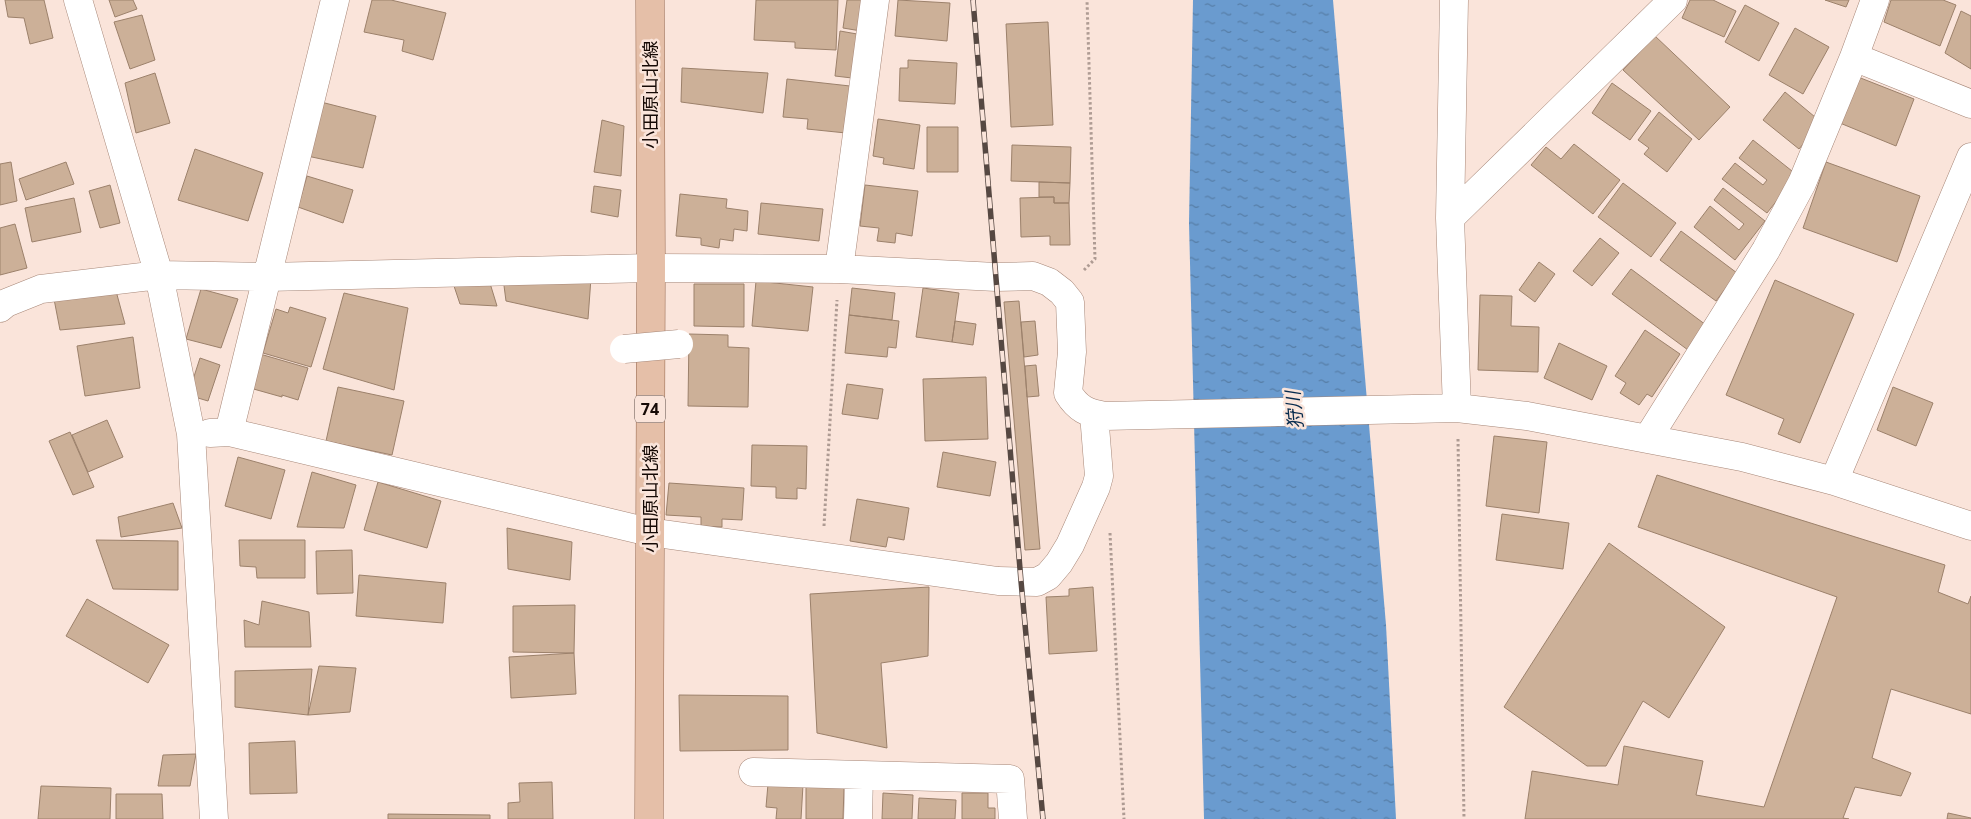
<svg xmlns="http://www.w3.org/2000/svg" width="1971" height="819" viewBox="0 0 1971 819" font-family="'Open Sans','Noto Sans JP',sans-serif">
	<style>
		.water { fill: url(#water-ripples) }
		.building { fill: #ccb098; stroke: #9c816b }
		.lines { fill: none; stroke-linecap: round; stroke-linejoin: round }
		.minor-casing { stroke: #a78778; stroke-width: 29 }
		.major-casing { stroke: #916349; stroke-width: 29 }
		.path { stroke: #ae9b93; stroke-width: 3; stroke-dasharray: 2.5 2.5; stroke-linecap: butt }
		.minor { stroke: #fff; stroke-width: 28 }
		.major { stroke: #e5bfa8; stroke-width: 28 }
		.rail-casing { stroke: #564842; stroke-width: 5.5 }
		.rail { stroke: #fae4da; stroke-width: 4; stroke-dasharray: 11; stroke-linecap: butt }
		.minor-bridge-casing { stroke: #a78778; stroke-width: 29; stroke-linecap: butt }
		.minor-bridge { stroke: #fff; stroke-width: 28 }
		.labels { text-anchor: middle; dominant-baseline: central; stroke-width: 5; stroke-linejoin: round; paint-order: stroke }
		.shield { fill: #fae4da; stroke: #5a4b45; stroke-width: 1 }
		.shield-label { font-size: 16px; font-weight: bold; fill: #150905 }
		.street-label { font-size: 18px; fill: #150905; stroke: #fae4da }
		.water-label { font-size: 19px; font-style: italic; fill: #062a4d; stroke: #fae4da }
	</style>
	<defs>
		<pattern id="water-ripples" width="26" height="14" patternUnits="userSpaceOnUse" patternTransform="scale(1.25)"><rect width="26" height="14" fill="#6a9bcf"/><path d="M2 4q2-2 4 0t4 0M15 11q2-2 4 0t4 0" fill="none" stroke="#567da6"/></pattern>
	</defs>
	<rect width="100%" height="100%" fill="#fae4da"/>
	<path class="water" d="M1193,0H1333L1386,625L1396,819H1204L1189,223Z"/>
	<path class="building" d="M5,0H44L53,38L30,44L24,18L8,17Z
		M109,0H133L137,9L115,17Z
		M372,0H391L446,13L433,60L402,51L404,40L364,32Z
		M756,0H838L836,50L795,48V42L754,40Z
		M847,0H865L861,31L843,28Z
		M898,0L950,3L947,41L895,36Z
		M1690,0H1713L1736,11L1724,37L1682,18Z
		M1825,0H1849L1846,7Z
		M1891,0H1943L1956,5L1940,46L1884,22Z
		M1745,5L1779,23L1759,61L1725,42Z
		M1961,11L1971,16V69L1945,53Z
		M142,15L155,60L130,69L114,22Z
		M1048,22L1053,125L1011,127L1006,24Z
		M1795,28L1829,47L1803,94L1769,75Z
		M840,31L857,34L852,78L835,76Z
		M1655,36L1730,107L1699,140L1623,70Z
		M908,60L957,63L955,104L899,101L900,68H908Z
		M682,68L768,73L763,113L681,102Z
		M155,73L170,123L136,133L125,83Z
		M1853,75L1914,99L1896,146L1835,121Z
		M787,79L850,86L846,133L807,129L808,119L783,117Z
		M1612,83L1651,111L1630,140L1592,113Z
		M1785,92L1821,122L1799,149L1763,120Z
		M317,101L376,116L363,168L298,154Z
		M1659,112L1692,139L1667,172L1644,154L1649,148L1638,140Z
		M878,119L920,125L914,169L883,164L884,158L873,156Z
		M602,120L624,126L621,176L594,172Z
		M927,127H958V172H927Z
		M1753,140L1797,175L1767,213L1722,179L1735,163L1763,185L1767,180L1739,158Z
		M1574,144L1620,180L1593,214L1531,165L1546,147L1561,159Z
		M1012,145L1071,147L1070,183L1011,181Z
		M195,149L263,173L248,221L178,200Z
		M11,162L17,201L0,205V164Z
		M66,162L74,184L26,200L19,179Z
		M1826,162L1920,196L1897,262L1803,228Z
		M307,176L353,190L343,223L298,207Z
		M1039,182L1070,183L1069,203H1054V197H1039Z
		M1623,183L1676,223L1651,257L1598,217Z
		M110,185L120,223L100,228L89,191Z
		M865,185L918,191L912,236L896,233L895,243L877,241L879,228L860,226Z
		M594,186L621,190L618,217L591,212Z
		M1723,188L1765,221L1735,260L1694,227L1710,206L1739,230L1744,224L1714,200Z
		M680,194L727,199L726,208L748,211L747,231L734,229L733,241L720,239L719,248L701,245V238L676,236Z
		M1054,197V203H1069L1070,245H1050V236L1021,237L1020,198Z
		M74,198L81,232L32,242L25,208Z
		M761,203L823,209L819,241L758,234Z
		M15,224L27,268L0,275V228Z
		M1681,231L1737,273L1716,301L1660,260Z
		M1600,238L1619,253L1592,286L1573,271Z
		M1539,262L1555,274L1535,302L1519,290Z
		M1631,269L1706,325L1688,350L1612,294Z
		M503,278H591L588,319L506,301Z
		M489,280L497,306L460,304L454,286Z
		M1775,280L1854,314L1800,443L1778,434L1784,419L1726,395Z
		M756,281L813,287L808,331L752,326Z
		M694,284H744V327L694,326Z
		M852,288L895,293L892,320L849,315Z
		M923,288L959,293L952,342L916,337Z
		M201,289L238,299L221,348L186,339Z
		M116,291L125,324L60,330L54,299Z
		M344,293L408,308L394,390L323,369Z
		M1480,295L1512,296L1511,326L1539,327L1538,372L1478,370Z
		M1019,301L1040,549L1025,550L1004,302Z
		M290,307L326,318L311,367L263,353L276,309L288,313Z
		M849,315L899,321L896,348L888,347L887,357L845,353Z
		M955,321L976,324L973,345L952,342Z
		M1035,321L1038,355L1024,357L1021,322Z
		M1645,330L1680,354L1652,397L1647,394L1639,405L1620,393L1626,383L1615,376Z
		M689,334L728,335V347L749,348L748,407L688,406Z
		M133,337L140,388L85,396L77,346Z
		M1559,343L1607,366L1592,400L1544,378Z
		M260,354L308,368L298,400L282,395V397L250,388Z
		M200,358L220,365L208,401L188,395Z
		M1036,365L1039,396L1027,397L1025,366Z
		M986,377L988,439L925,441L923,379Z
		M847,384L883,389L878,419L842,414Z
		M338,387L404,401L392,455L326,441Z
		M1893,387L1933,403L1916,446L1877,430Z
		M107,420L123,457L88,472L72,435Z
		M70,432L94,487L73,495L49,441Z
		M1494,436L1547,442L1539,513L1486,506Z
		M752,445L807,446L806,489L797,488V499L776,498V487L751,486Z
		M943,452L996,462L990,496L937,487Z
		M238,457L285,470L271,519L225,506Z
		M312,472L356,485L344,528L297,527Z
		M1657,475L1945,565L1938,592L1968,604L1971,596V714L1891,689L1872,758L1911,773L1901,796L1855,787L1843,818L1849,819H1525L1532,771L1618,785L1624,746L1703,761L1696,795L1764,807L1837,597L1638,527Z
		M378,482L441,501L427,548L364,530Z
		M669,483L744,488L742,520L722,519V527L701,526V517L666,515Z
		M857,499L909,508L904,540L888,537L886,547L850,541Z
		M173,503L182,528L121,537L118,517Z
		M1502,514L1569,523L1563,569L1496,560Z
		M507,528L572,542L570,580L508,569Z
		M96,540L178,541V590L113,589Z
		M239,540H305V578H257L256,567L240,566Z
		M1609,543L1725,627L1669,718L1643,701L1606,766H1587L1504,707Z
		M352,550L353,593L317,594L316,551Z
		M359,575L446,583L443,623L356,616Z
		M929,587L928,656L881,663L887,748L817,733L810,594Z
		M1093,587L1097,651L1049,654L1046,597L1069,596V589Z
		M87,599L169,645L148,683L66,636Z
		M262,601L309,612L311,647H245L244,620L259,625Z
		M575,605L574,653L513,652V606Z
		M574,653L576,694L511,698L509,657Z
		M319,666L356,668L350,712L308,715Z
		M312,669L308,715L235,707V671Z
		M679,695L788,696V750L680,751Z
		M295,741L297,793L250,794L249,743Z
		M196,754L190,786H158L163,755Z
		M552,782L553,819H508V803L520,802L519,783Z
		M768,784L803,785L801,819H776L777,808L766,807Z
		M41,786L111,788L110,819H38Z
		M806,787H844L843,819H806Z
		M883,793L913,795L912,819H882Z
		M962,793H988V808H995V819H962Z
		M116,794H162L163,819H116Z
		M919,798L956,800L955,819H918Z
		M1948,813L1971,818V819H1947Z
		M388,814L490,815V819H388Z"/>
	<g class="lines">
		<g class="minor-casing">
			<path id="minor" d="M78,0L159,275L191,434L214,819
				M1454,0L1450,218L1457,408
				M1854,57L1971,104
				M1450,218L1673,0
				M839,269L875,0
				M0,308L6,303L41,289L159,275L267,277L651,268L839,269L996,277L1033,276L1049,282L1062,292L1070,302L1072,352L1068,393C1078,409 1087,413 1105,416L1457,408L1527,416L1742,457L1834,481L1971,526
				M229,432L649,532L998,581L1037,582L1048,576L1059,563L1070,545L1096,487L1099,476L1094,414
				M210,433L229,432L335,0
				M1648,438L1766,250L1802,183L1854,57L1875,0
				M1834,481L1971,157
				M753,772L1010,779L1013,819
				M858,819L859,775"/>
		</g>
		<g class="major-casing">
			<path id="major" d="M649,819L651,268L650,0"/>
		</g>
		<path class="path" d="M1084,270L1095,259L1087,0
			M1458,439L1464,819
			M824,526L837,300
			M1110,533L1124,819"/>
		<use href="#minor" class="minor"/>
		<use href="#major" class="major"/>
		<g class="rail-casing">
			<path id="rail" d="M973,0L1021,581L1043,819"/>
		</g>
		<use href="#rail" class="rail"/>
		<g class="minor-bridge-casing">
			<path id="minor-bridge" d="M624,349L679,344"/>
		</g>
		<use href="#minor-bridge" class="minor-bridge"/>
	</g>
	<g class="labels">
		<rect class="shield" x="635" y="395.5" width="30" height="27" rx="4"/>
		<g class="shield-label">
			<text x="650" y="409">74</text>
		</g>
		<g class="street-label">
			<text transform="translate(650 95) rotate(-90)">小田原山北線</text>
			<text transform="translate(650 499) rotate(-90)">小田原山北線</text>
		</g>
		<g class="water-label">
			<text transform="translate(1294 410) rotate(-95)">狩川</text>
		</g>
	</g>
</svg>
